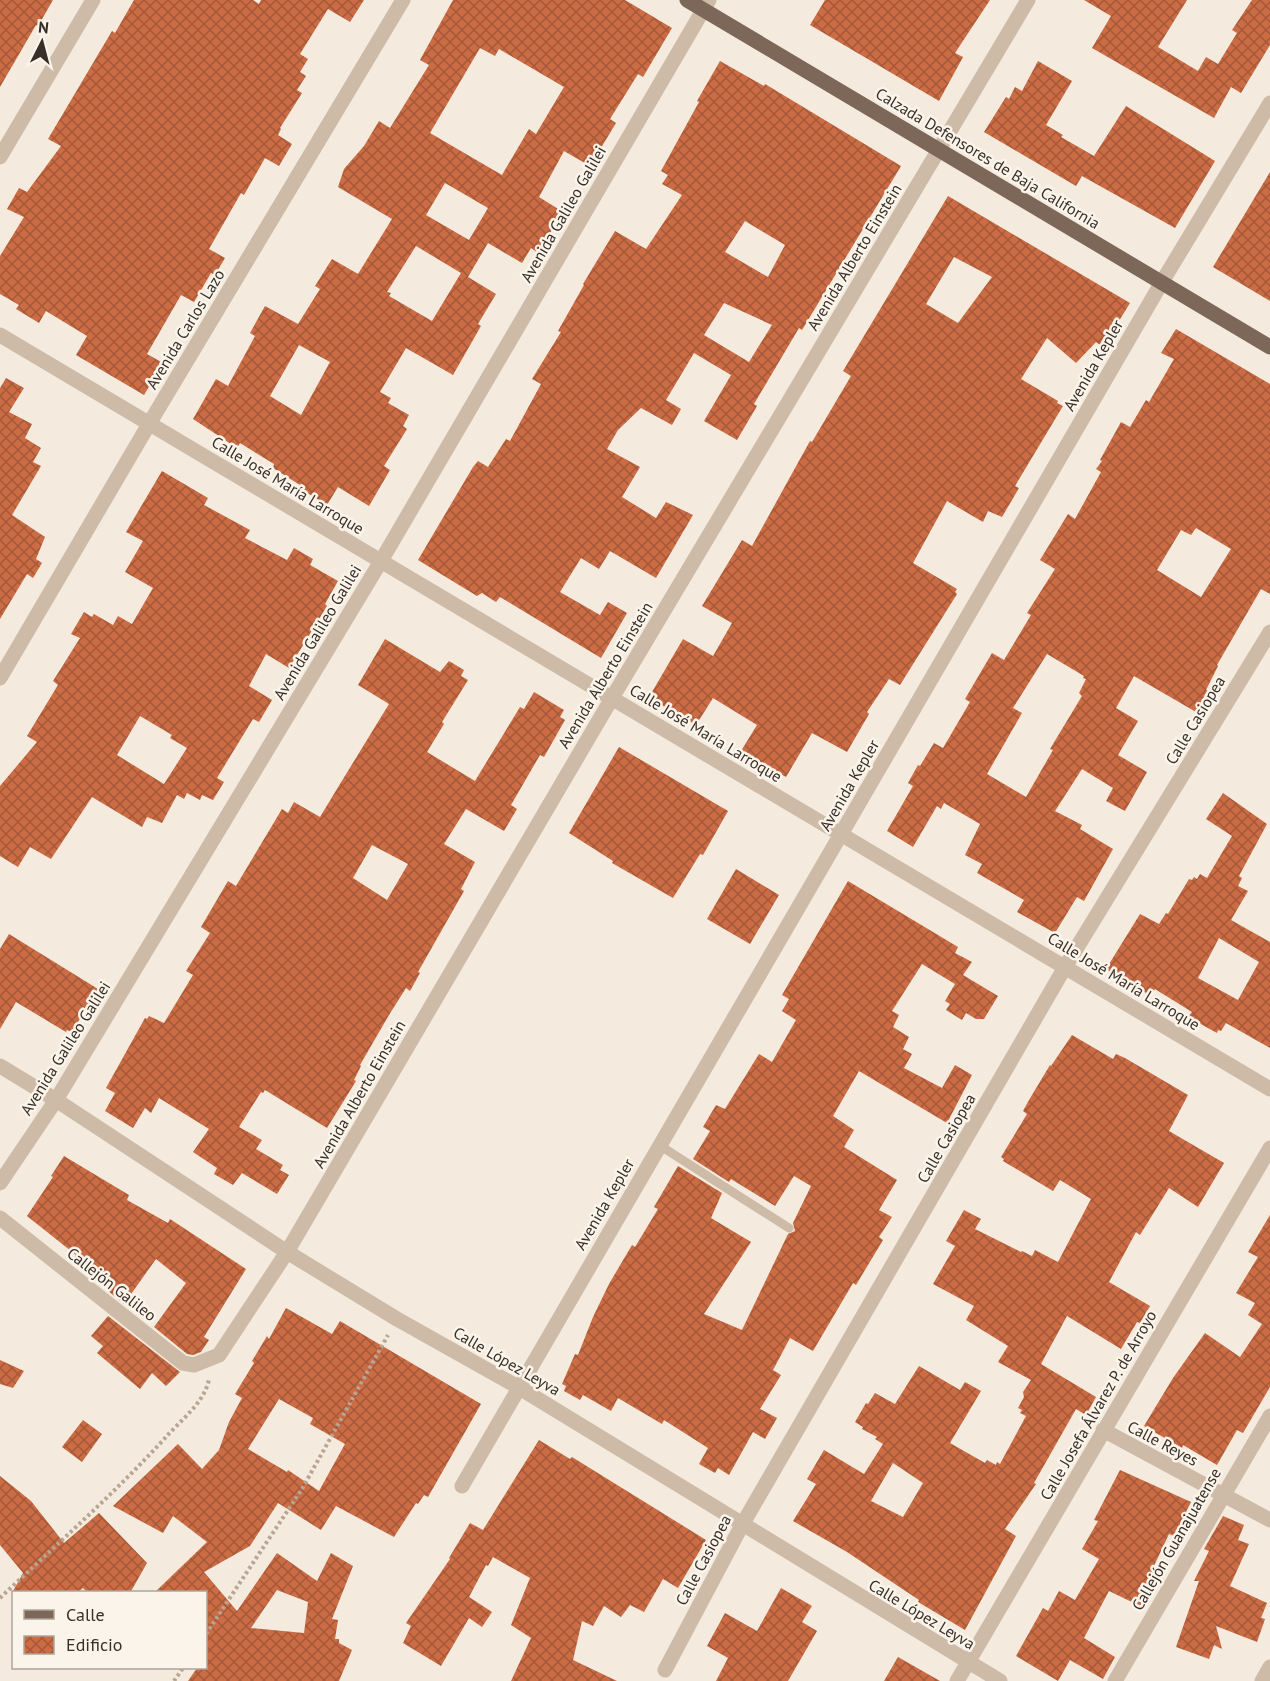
<svg xmlns="http://www.w3.org/2000/svg" width="1270" height="1681" viewBox="0 0 1270 1681" font-family="'PT Sans',sans-serif">
	<style>
		.building { fill: url(#building-cross-hatch); fill-rule: evenodd }
		.lines { fill: none; stroke-linecap: round; stroke-linejoin: round }
		.path { stroke: #b8a593; stroke-width: 4; stroke-dasharray: 3 3; stroke-linecap: butt }
		.service { stroke: #cdbba8; stroke-width: 9 }
		.minor { stroke: #cdbba8; stroke-width: 15 }
		.primary { stroke: #7c6759; stroke-width: 15 }
		.labels { text-anchor: middle; dominant-baseline: central; stroke-width: 5; stroke-linejoin: round; paint-order: stroke }
		.street-label { font-size: 16px; fill: #392f29; stroke: #fbf4ea }
	</style>
	<defs>
		<pattern id="building-cross-hatch" width="8" height="8" patternUnits="userSpaceOnUse" patternTransform="scale(1.5)"><rect width="8" height="8" fill="#cb6c44"/><path d="M0 0l8 8M0 8l8-8" fill="none" stroke="#a65939"/></pattern>
	</defs>
	<rect width="100%" height="100%" fill="#f4eadd"/>
	<path class="building" d="M0,0H53L38,26L36,25L0,87Z
		M134,0H253L259,4L261,0H364L350,22L328,9L300,54L308,59L300,72L306,76L297,90L302,93L280,128L281,129L278,135L292,144L279,166L265,158L244,195L241,193L209,249L225,258L215,275L211,273L194,302L181,295L147,354L163,363L144,395L76,355L87,336L46,311L39,323L16,309L19,305L0,294V256L24,217L7,209L19,188L27,192L61,146L48,139L112,31L115,33Z
		M453,0H625L672,28L643,77L638,74L610,119L616,123L590,166L564,151L539,197L563,212L538,253L531,248L522,263L488,243L468,277L496,294L478,324L481,326L453,375L406,348L380,392L391,398L388,403L409,415L403,426L407,429L384,466L390,470L369,506L338,487L327,505L299,488L300,485L273,468L274,464L240,443L237,448L193,419L216,379L228,386L255,336L250,333L265,306L298,324L320,289L315,286L332,259L358,274L392,219L338,187L344,169L364,146L379,121L390,128L429,65L420,60ZM480,48L495,56L499,49L564,87L536,134L529,129L502,175L430,133ZM445,183L488,208L469,240L426,215ZM416,246L461,273L432,321L389,296L391,293L387,292ZM299,345L330,362L301,415L270,396Z
		M825,0H990L955,53L963,57L939,101L810,25Z
		M1084,0H1187L1158,47L1198,71L1206,57L1218,64L1237,33L1232,30L1252,0H1270V45L1241,93L1231,87L1214,118L1092,48L1111,16Z
		M720,61L764,86L765,84L901,166L802,330L799,328L754,404L757,406L737,440L704,421L731,375L694,353L666,400L681,409L672,425L641,408L618,430L607,449L640,467L622,497L656,518L666,502L693,515L656,578L610,551L599,569L581,558L560,592L600,615L608,602L627,613L601,658L500,597L496,602L482,593L477,596L418,560L473,467L478,461L488,467L506,439L510,441L541,384L532,379L561,332L558,331L584,285L583,284L615,231L646,249L682,195L662,184L668,175L661,171L699,102L697,101ZM745,221L785,245L768,277L725,252ZM724,303L772,325L749,362L704,335Z
		M1038,61L1072,81L1046,125L1063,135L1061,137L1094,156L1126,106L1215,161L1175,228L1082,176L1076,186L984,132L1006,97L1009,99L1015,87L1022,91Z
		M1270,172V301L1213,267Z
		M948,196L1130,303L1103,347L1096,342L1076,363L1047,338L1021,379L1058,401L1057,403L1063,406L1015,486L1019,488L1002,517L988,511L983,522L947,501L913,563L957,589L955,592L957,594L900,685L889,679L867,712L869,714L847,752L812,733L786,777L741,751L757,725L713,698L696,725L653,700L652,692L683,639L713,656L732,623L702,606L742,540L752,546L810,441L812,442L851,376L843,371ZM954,257L992,277L958,323L926,304Z
		M1176,329L1270,384V594L1261,589L1217,665L1218,666L1206,690L1208,691L1196,712L1134,676L1116,708L1138,721L1118,755L1147,772L1125,811L1106,801L1113,788L1082,769L1055,811L1082,825L1080,829L1113,849L1084,901L1077,897L1055,933L1017,912L1024,900L977,873L982,864L965,855L980,824L944,803L941,809L937,806L913,847L887,831L913,786L908,783L918,765L920,766L934,743L943,748L970,702L965,699L992,653L1004,660L1031,615L1027,613L1055,569L1040,560L1068,514L1075,519L1101,472L1096,469L1102,461L1100,460L1121,422L1130,427L1146,400L1149,402L1174,359L1161,353ZM1196,528L1231,549L1201,597L1157,570L1181,530L1191,535ZM1047,654L1084,676L1083,678L1086,679L1079,693L1082,696L1050,749L1053,750L1026,797L987,774L1022,713L1013,708Z
		M6,378L24,388L9,412L32,424L25,438L41,448L33,462L41,466L12,515L45,537L36,559L42,563L33,578L27,574L0,619V388Z
		M162,471L208,498L204,505L250,530L245,538L287,560L294,548L313,559L310,565L338,581L325,604L327,606L289,668L266,654L249,686L272,700L259,722L253,719L217,778L224,782L213,800L202,795L200,800L187,793L184,799L177,795L162,823L147,817L142,827L92,797L51,859L30,847L18,867L0,856V786L37,742L27,736L58,685L53,681L80,638L71,634L84,612L92,617L94,614L113,625L118,616L132,624L153,588L125,572L143,541L126,532ZM140,716L172,735L170,738L187,748L164,784L117,755Z
		M385,639L440,672L449,661L464,670L461,676L468,680L442,722L444,724L427,752L475,781L520,707L524,709L534,692L564,710L560,717L565,720L544,757L540,755L511,805L517,809L504,831L466,809L444,844L475,862L461,889L464,891L418,972L420,973L410,991L406,988L389,1015L360,1065L361,1066L354,1080L356,1081L327,1128L265,1090L263,1093L261,1092L239,1127L262,1140L256,1149L283,1165L280,1170L289,1175L277,1194L242,1173L233,1185L214,1174L217,1168L193,1152L209,1129L159,1098L151,1113L145,1108L133,1128L105,1111L115,1093L106,1088L145,1018L147,1019L149,1016L164,1023L193,975L186,971L210,933L201,927L228,881L236,886L282,809L288,813L294,802L320,817L340,784L389,704L358,685ZM372,845L408,864L387,900L353,878Z
		M619,747L728,811L703,855L700,854L673,898L612,863L613,861L569,833Z
		M1223,793L1267,824L1239,876L1242,878L1238,886L1248,891L1231,920L1270,942V1048L1226,1023L1221,1031L1218,1030L1217,1033L1188,1017L1192,1012L1155,989L1151,996L1106,969L1140,914L1159,924L1166,913L1168,914L1189,879L1192,880L1194,877L1197,879L1200,874L1207,878L1232,836L1206,819ZM1219,938L1259,962L1238,1000L1198,978Z
		M736,869L779,895L750,944L707,919Z
		M848,881L958,947L955,953L972,962L963,975L998,996L984,1019H976L966,1013L962,1020L946,1010L950,1004L945,1001L955,984L922,964L892,1011L899,1015L893,1027L909,1037L903,1049L912,1054L904,1068L942,1088L955,1065L972,1075L947,1123L859,1071L833,1116L854,1130L844,1147L897,1180L879,1210L892,1217L879,1237L883,1240L856,1285L853,1283L813,1351L790,1338L773,1370L781,1375L760,1409L777,1418L765,1439L753,1432L729,1475L718,1468L715,1473L699,1464L708,1448L664,1420L662,1424L618,1398L611,1411L583,1395L580,1400L564,1391L566,1386L562,1384L575,1354L578,1355L593,1317L609,1284L632,1245L635,1247L658,1209L654,1207L678,1166L722,1193L711,1218L751,1242L704,1314L742,1330L788,1234L795,1231L793,1223L811,1186L794,1176L775,1206L731,1179L729,1182L693,1159L710,1131L703,1127L716,1105L725,1109L759,1054L772,1062L796,1020L782,1011L789,999L782,995Z
		M9,934L98,989L72,1032L67,1030L66,1032L16,1002L0,1029V949Z
		M1072,1035L1113,1059L1116,1054L1125,1058L1188,1095L1169,1131L1224,1163L1198,1207L1169,1188L1140,1235L1136,1232L1109,1282L1150,1306L1140,1323L1137,1322L1121,1349L1067,1316L1041,1364L1096,1397L1086,1415L1076,1409L1034,1483L1036,1484L1005,1529L1016,1536L965,1630L918,1602L919,1600L847,1552L793,1521L816,1484L807,1479L824,1450L864,1474L883,1444L875,1439L877,1437L862,1429L863,1427L855,1422L866,1403L868,1404L875,1393L895,1404L919,1366L960,1390L965,1382L981,1391L950,1443L985,1463L987,1460L996,1465L997,1462L1000,1464L1026,1416L1020,1413L1022,1410L1018,1408L1024,1397L1023,1392L1031,1380L998,1362L1008,1346L966,1320L974,1306L933,1284L955,1246L946,1241L964,1210L981,1219L975,1229L1021,1252L1022,1251L1032,1256L1035,1250L1058,1262L1091,1199L1060,1180L1053,1191L1003,1161L1004,1159L1001,1157L1027,1114L1023,1111L1029,1100L1050,1065L1051,1066ZM893,1463L923,1483L903,1517L871,1501Z
		M64,1156L129,1195L127,1200L168,1223L170,1219L246,1269L204,1337L209,1340L201,1352L193,1355L187,1354L154,1327L186,1283L156,1259L124,1304L96,1281L98,1278L72,1261L76,1255L27,1216L53,1177L51,1176Z
		M1270,1215V1387L1243,1433L1237,1430L1217,1465L1183,1445L1182,1448L1144,1426L1173,1378L1205,1333L1240,1357L1262,1324L1248,1315L1255,1303L1236,1293L1258,1257L1248,1252Z
		M286,1308L332,1334L340,1321L481,1404L428,1497L424,1495L418,1504L416,1503L394,1537L336,1506L321,1530L278,1503L250,1546L204,1572L237,1611L277,1553L317,1581L331,1553L353,1566L332,1619L338,1620L335,1639H339V1643L352,1650L339,1681H188L197,1668H206V1593H154L207,1542L173,1516L163,1533L113,1506L178,1444L202,1469L219,1450L229,1422L242,1398L235,1394L254,1363L252,1361L267,1336L269,1339ZM279,1399L313,1418L310,1424L345,1444L319,1491L288,1470L287,1472L248,1449ZM277,1590L308,1602L304,1633L251,1628Z
		M108,1316L180,1372L166,1386L152,1373L140,1389L97,1353L103,1346L91,1336Z
		M0,1360L24,1371L13,1388L0,1384Z
		M83,1420L102,1434L82,1462L62,1447Z
		M539,1440L570,1459L572,1457L706,1540L678,1588L663,1579L644,1612L630,1605L621,1617L604,1606L593,1626L582,1621L573,1660L617,1681H511L531,1638L511,1625L530,1578L493,1557L488,1566L486,1565L469,1597L492,1612L482,1627L469,1618L441,1666L403,1643L411,1626L406,1623L450,1559L449,1558L470,1523L483,1530Z
		M1120,1470L1191,1502L1174,1536L1169,1534L1152,1570L1157,1572L1140,1606L1109,1591L1084,1638L1115,1657L1103,1679L1070,1660L1058,1681L1016,1656L1043,1608L1048,1611L1059,1591L1075,1600L1099,1559L1082,1549L1098,1521L1094,1520Z
		M0,1476L31,1501L64,1543L99,1513L147,1563L130,1593H88L83,1588L77,1593H12L23,1573L0,1545Z
		M1223,1516L1244,1525L1238,1540L1249,1544L1230,1586L1267,1603L1261,1618L1265,1619L1257,1642L1216,1626L1222,1649L1214,1645L1209,1659L1176,1647L1199,1581H1194L1209,1551L1204,1549Z
		M781,1588L812,1606L802,1622L817,1631L788,1681H716L728,1658L707,1646L725,1613L757,1631Z
		M898,1657L940,1681H884Z"/>
	<g class="lines">
		<path class="path" d="M0,1598C56,1545 114,1494 166,1437C181,1420 205,1402 209,1379
			M206,1634L302,1489L388,1335
			M174,1681L183,1668"/>
		<path class="service" d="M659,1145L789,1228"/>
		<path class="minor" d="M0,157L93,0
			M0,335L1270,1089
			M0,678L149,424L403,0
			M0,1066L56,1100L287,1252L397,1319L518,1387L1000,1681
			M0,1183L56,1100L381,561L709,0
			M0,1218L183,1363L194,1365L219,1355L287,1252L612,698L1028,0
			M1103,1430L1270,1520
			M462,1486L1162,282L1270,103
			M665,1670L742,1525L1065,967L1270,632
			M957,1681L1270,1148
			M1115,1681L1270,1416
			M1262,1681L1270,1667"/>
		<path class="primary" d="M687,0L1270,347"/>
	</g>
	<g class="labels">
		<g class="street-label">
			<text transform="translate(988 158) rotate(31)">Calzada Defensores de Baja California</text>
			<text transform="translate(563 214) rotate(-60)">Avenida Galileo Galilei</text>
			<text transform="translate(854 257) rotate(-59)">Avenida Alberto Einstein</text>
			<text transform="translate(185 329) rotate(-59)">Avenida Carlos Lazo</text>
			<text transform="translate(1093 365) rotate(-60)">Avenida Kepler</text>
			<text transform="translate(288 485) rotate(31)">Calle José María Larroque</text>
			<text transform="translate(317 632) rotate(-59)">Avenida Galileo Galilei</text>
			<text transform="translate(605 675) rotate(-59)">Avenida Alberto Einstein</text>
			<text transform="translate(1195 720) rotate(-59)">Calle Casiopea</text>
			<text transform="translate(706 733) rotate(31)">Calle José María Larroque</text>
			<text transform="translate(849 785) rotate(-60)">Avenida Kepler</text>
			<text transform="translate(1124 981) rotate(31)">Calle José María Larroque</text>
			<text transform="translate(65 1048) rotate(-58)">Avenida Galileo Galilei</text>
			<text transform="translate(359 1094) rotate(-60)">Avenida Alberto Einstein</text>
			<text transform="translate(946 1138) rotate(-60)">Calle Casiopea</text>
			<text transform="translate(604 1204) rotate(-60)">Avenida Kepler</text>
			<text transform="translate(112 1284) rotate(38)">Callejón Galileo</text>
			<text transform="translate(507 1361) rotate(30)">Calle López Leyva</text>
			<text transform="translate(1098 1405) rotate(-60)">Calle Josefa Álvarez P. de Arroyo</text>
			<text transform="translate(1163 1443) rotate(28)">Calle Reyes</text>
			<text transform="translate(1176 1539) rotate(-60)">Callejón Guanajuatense</text>
			<text transform="translate(703 1560) rotate(-62)">Calle Casiopea</text>
			<text transform="translate(922 1614) rotate(31)">Calle López Leyva</text>
		</g>
	</g>
	<rect x="12" y="1591" width="195" height="78" fill="#fbf4ea" stroke="#ada59d" stroke-width="1.5"/>
	<rect x="24" y="1610" width="30" height="9" fill="#7c6759" stroke="#ada59d" stroke-width="1.5"/>
	<text x="66" y="1621" font-size="18" fill="#392f29">Calle</text>
	<rect x="24" y="1636" width="30" height="18" fill="url(#building-cross-hatch)" stroke="#ada59d" stroke-width="1.5"/>
	<text x="66" y="1651" font-size="18" fill="#392f29">Edificio</text>
	<g transform="translate(42 42) rotate(6)" stroke="#fbf4ea" stroke-width="4.5" paint-order="stroke">
	<path d="M0-4.5L10 22L0 15L-10 22Z" fill="#392f29"/>
	<text y="-9" font-size="16" font-weight="bold" text-anchor="middle" fill="#392f29">N</text>
	</g>
</svg>
